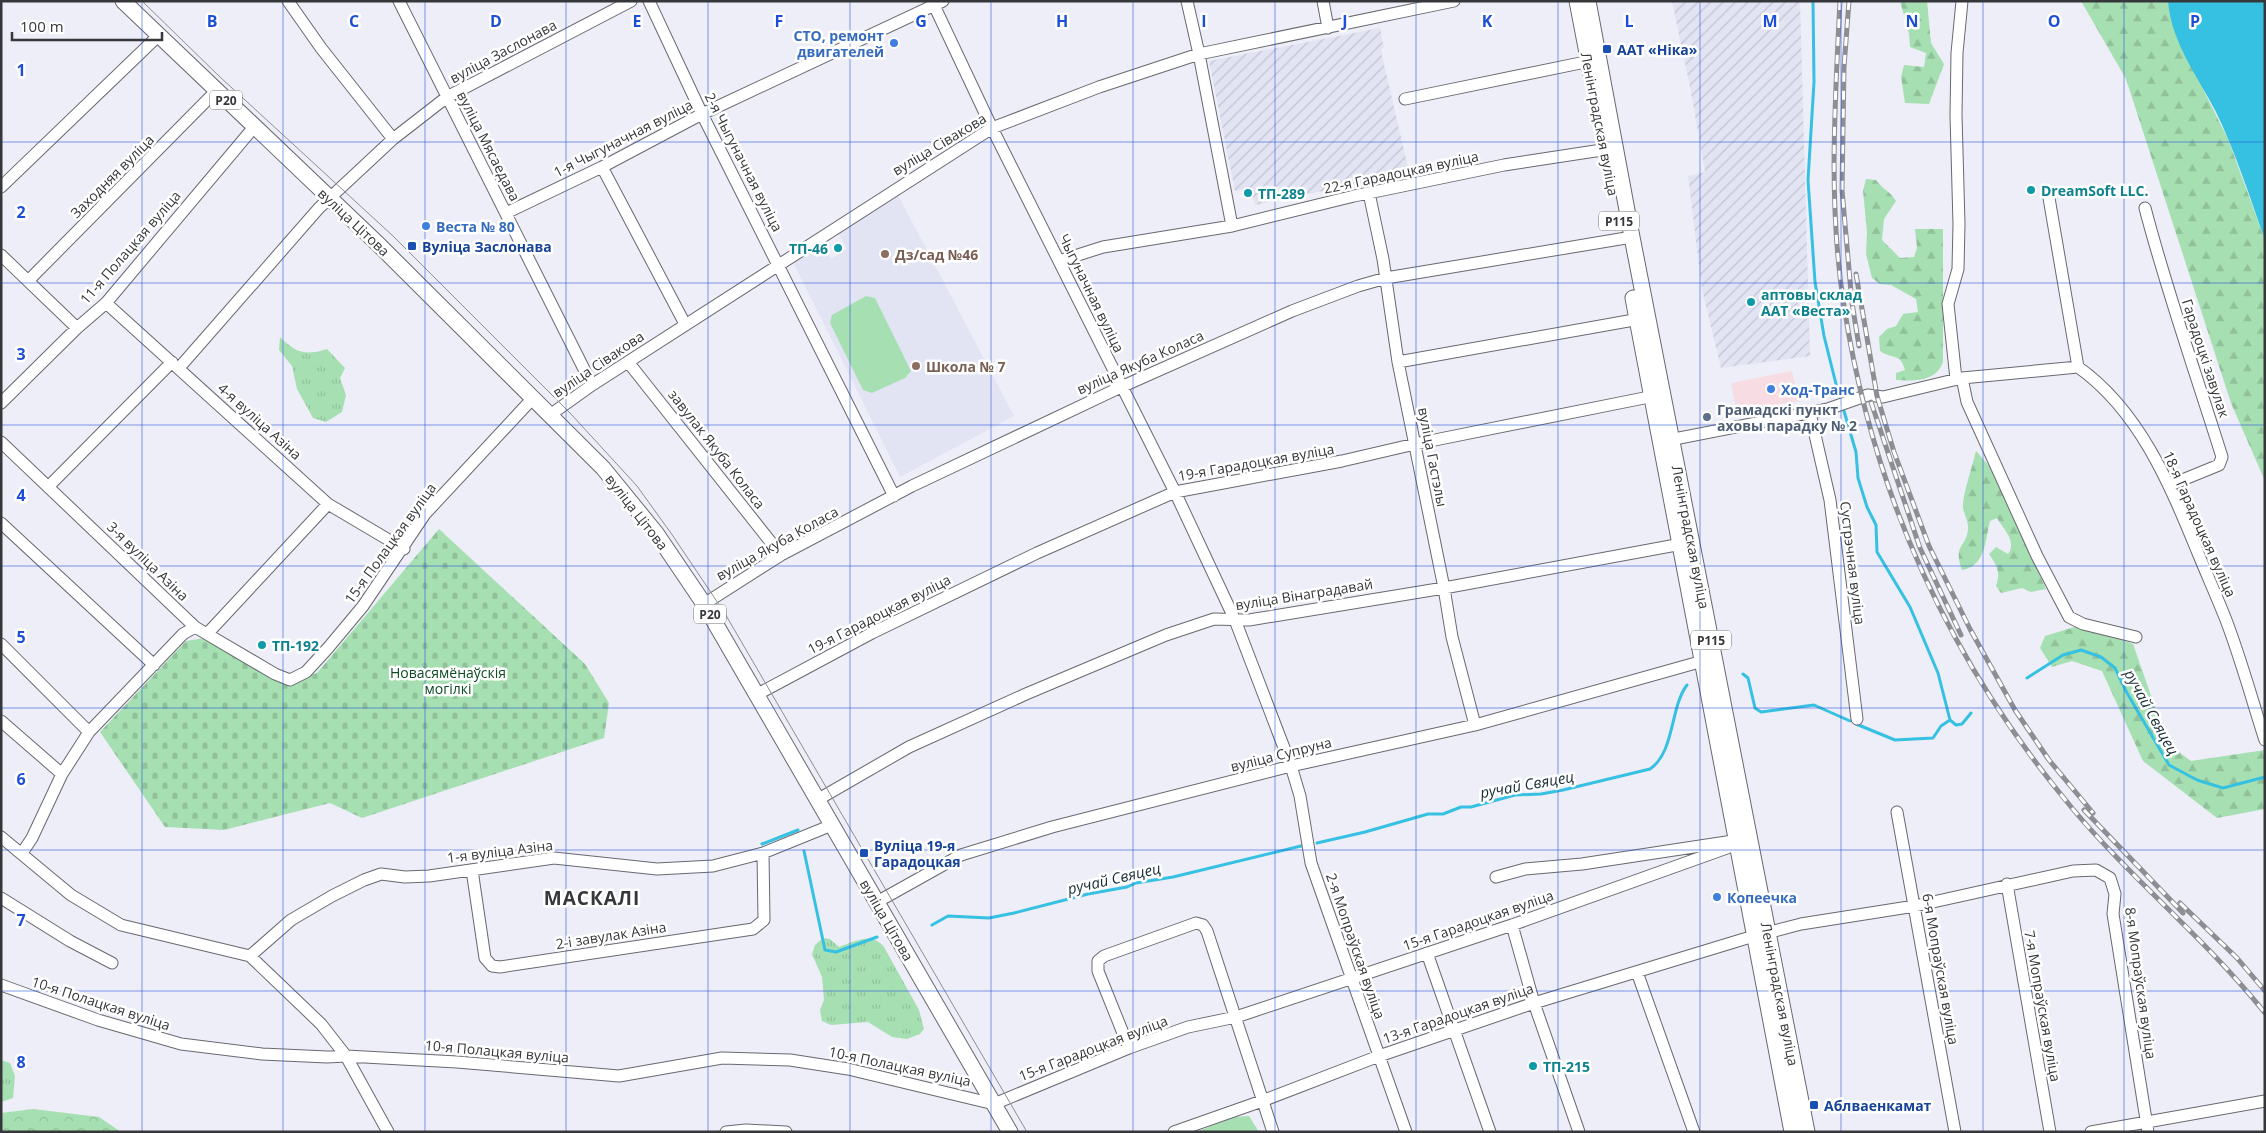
<svg xmlns="http://www.w3.org/2000/svg" width="2266" height="1133" viewBox="0 0 2266 1133" font-family="'Open Sans',sans-serif">
	<style>
		.commercial { fill: #f7dde3 }
		.industrial { fill: url(#industrial-furrows) }
		.built { fill: #e2e4f4 }
		.grass { fill: url(#grass-tufts) }
		.forest { fill: url(#forest-firs) }
		.cemetery { fill: url(#cemetery-stones) }
		.park { fill: url(#park-crowns) }
		.pitch { fill: #a6e0b2 }
		.water { fill: #36c1e3 }
		.lines { fill: none; stroke-linecap: round; stroke-linejoin: round }
		.stream { stroke: #36c1e3; stroke-width: 3 }
		.minor-casing { stroke: #686870; stroke-width: 13 }
		.major-casing { stroke: #686870; stroke-width: 17 }
		.minor { stroke: #fff; stroke-width: 11 }
		.major { stroke: #fff; stroke-width: 15 }
		.tram { stroke: #8d8e94; stroke-width: 1 }
		.rail-casing { stroke: #8d8e94; stroke-width: 5 }
		.rail { stroke: #fff; stroke-width: 3; stroke-dasharray: 9; stroke-linecap: butt }
		.grid { fill: none; stroke: #1d4ed8; stroke-width: 1; stroke-opacity: 0.55 }
		.shop-dot { fill: #3f7fe0; stroke: #fff; stroke-width: 2 }
		.transit-dot { fill: #1a4fb4; stroke: #fff; stroke-width: 2 }
		.culture-dot { fill: #0f9aa8; stroke: #fff; stroke-width: 2 }
		.education-dot { fill: #8d6e63; stroke: #fff; stroke-width: 2 }
		.service-dot { fill: #5c6f8a; stroke: #fff; stroke-width: 2 }
		.labels { text-anchor: middle; dominant-baseline: central; stroke-width: 5; stroke-linejoin: round; paint-order: stroke }
		.shield { fill: #fff; stroke: #727375; stroke-width: 1 }
		.shield-label { font-size: 12px; font-weight: bold; fill: #36373a }
		.shop-label { font-size: 14px; font-weight: bold; fill: #366cbe; stroke: #fff; text-anchor: start }
		.transit-label { font-size: 14px; font-weight: bold; fill: #164399; stroke: #fff; text-anchor: start }
		.street-label { font-size: 14px; fill: #36373a; stroke: #fff }
		.culture-label { font-size: 14px; font-weight: bold; fill: #0d838f; stroke: #fff; text-anchor: start }
		.education-label { font-size: 14px; font-weight: bold; fill: #785e54; stroke: #fff; text-anchor: start }
		.service-label { font-size: 14px; font-weight: bold; fill: #4e5e75; stroke: #fff; text-anchor: start }
		.park-label { font-size: 14px; fill: #0c4b23; stroke: #fff }
		.water-label { font-size: 15px; font-style: italic; fill: #172d34; stroke: #fff }
		.district-label { font-size: 19px; font-weight: bold; letter-spacing: 1px; fill: #36373a; stroke: #fff }
		.grid-label { font-size: 16px; text-anchor: middle; font-weight: bold; fill: #1d4ed8; stroke: #fff; stroke-width: 5; stroke-linejoin: round; paint-order: stroke }
	</style>
	<defs>
		<pattern id="industrial-furrows" width="10" height="10" patternUnits="userSpaceOnUse" patternTransform="scale(1.25)"><rect width="10" height="10" fill="#e2e4f4"/><path d="M-1 1l2-2M0 10L10 0M9 11l2-2" fill="none" stroke="#c2c4d2"/></pattern>
		<pattern id="grass-tufts" width="24" height="20" patternUnits="userSpaceOnUse" patternTransform="scale(1.25)"><rect width="24" height="20" fill="#a6e0b2"/><path d="M3 7l-1-3M5 7V3M7 7l1-3M15 17l-1-3M17 17v-4M19 17l1-3" fill="none" stroke="#90c19a"/></pattern>
		<pattern id="forest-firs" width="22" height="20" patternUnits="userSpaceOnUse" patternTransform="scale(1.25)"><rect width="22" height="20" fill="#a6e0b2"/><path d="M5 1l3.5 6h-7zM16 11l3.5 6h-7z" fill="#90c19a"/></pattern>
		<pattern id="cemetery-stones" width="16" height="16" patternUnits="userSpaceOnUse" patternTransform="scale(1.25)"><rect width="16" height="16" fill="#a6e0b2"/><path d="M2 7V4a2 2 0 0 1 4 0v3zM10 15v-3a2 2 0 0 1 4 0v3z" fill="#90c19a"/></pattern>
		<pattern id="park-crowns" width="20" height="18" patternUnits="userSpaceOnUse" patternTransform="scale(1.25)"><rect width="20" height="18" fill="#a6e0b2"/><path d="M2 6a3 3 0 1 1 6 0M12 15a3 3 0 1 1 6 0" fill="none" stroke="#90c19a"/></pattern>
	</defs>
	<rect width="100%" height="100%" fill="#edeef7"/>
	<path class="commercial" d="M1792,371L1799,401L1737,413L1731,383Z"/>
	<path class="industrial" d="M1672,1H1800L1810,356L1721,368L1702,290L1688,176L1705,172L1691,92Z
		M1380,28L1384,48L1381,49L1382,56L1408,167L1392,170L1385,174L1388,183L1370,187L1366,185L1358,186L1357,184L1255,205L1251,189L1235,191L1209,61Z"/>
	<path class="built" d="M898,195L1014,416L900,477L793,262L822,243L831,259L847,249L838,233Z"/>
	<path class="grass" d="M280,337C296,353 305,356 327,349L345,368L340,378L346,395L342,412L326,422L313,418L297,389L292,366L279,350Z
		M823,938L830,939L839,947C855,941 872,932 884,947L919,1010L924,1029L920,1034L907,1039L892,1037L868,1022L831,1025L822,1021L820,1010L824,1000L822,977L812,954L815,945Z
		M1,1060L10,1063L15,1076L13,1098L1,1102Z"/>
	<path class="forest" d="M1900,1H1927L1931,43L1944,64L1929,104L1905,103L1901,77L1904,65L1924,67L1926,53L1910,47L1909,34Z
		M2081,1H2168L2175,33L2228,139L2265,240V481L2231,403L2126,79Z
		M1866,179L1876,180C1882,189 1891,192 1896,201L1884,219L1882,240L1900,258L1914,257L1917,248L1915,229H1943V362C1936,382 1914,381 1896,380V373L1905,370C1900,352 1893,360 1880,351L1879,337L1887,329L1896,326L1903,314L1918,312L1916,299L1891,285L1880,284L1872,278L1866,254L1867,232L1863,191Z
		M1976,451L1990,467L2046,589L2031,592L2022,588L2001,593L1996,586C2001,572 1997,566 1989,554L1996,547L2008,554C2017,541 2004,530 1997,518L1990,521C1985,540 1986,566 1962,570C1952,544 1968,547 1968,527C1968,520 1964,514 1963,508C1962,497 1973,464 1976,451Z
		M2081,625L2133,644L2168,744L2191,761L2265,750V809L2217,818L2143,761L2102,671L2072,661L2052,667L2040,648L2045,636Z"/>
	<path class="cemetery" d="M439,529L585,664L609,703L604,738L362,818L330,803L224,830L165,827L100,732L186,641L205,638L285,683L317,673Z"/>
	<path class="park" d="M33,1109L99,1117L121,1132H1V1113Z"/>
	<path class="pitch" d="M866,296L875,298L911,371L905,378L872,393L863,390L830,323L832,315Z
		M1249,1116L1259,1132H1196L1234,1117Z"/>
	<path class="water" d="M2168,1H2265V240C2250,198 2236,153 2216,112C2198,77 2171,42 2168,1Z"/>
	<g class="lines">
		<path class="stream" d="M1813,1L1814,82L1808,180L1815,282L1824,336L1839,396
			M1844,411L1856,452L1858,478L1867,507L1876,525L1877,552L1910,607L1938,673L1950,720
			M1743,674L1748,678L1755,708L1761,712L1814,705L1850,721
			M2027,678L2063,655L2081,650L2101,657L2115,668L2127,693L2169,765L2197,780L2223,788L2265,777
			M1856,724L1895,740L1933,738L1941,726L1950,720L1956,725L1962,724L1971,713
			M1317,843L1365,832L1428,814H1443L1461,807H1471L1515,795L1541,794L1563,790L1650,769C1675,752 1670,707 1687,685
			M762,844L798,830
			M804,851L825,950L836,952L877,937
			M932,925L948,916L989,918L1014,913L1088,894L1127,887L1136,883L1173,877L1301,846"/>
		<g class="minor-casing">
			<path id="minor" d="M288,1L321,48L393,139
				M399,1L592,385
				M649,1L702,114L894,496
				M932,1L992,128L1175,492L1235,620L1291,766L1300,796L1311,863L1406,1132
				M1187,1L1199,54L1232,226
				M1323,1L1328,28
				M1405,99L1595,60
				M602,167L685,324
				M1,187L158,36
				M1369,193L1383,259L1398,362L1444,588L1452,637L1475,725
				M2049,198L2078,367
				M2145,208C2167,292 2196,374 2222,457L2219,465L2170,485
				M506,213L602,167L702,114L943,1
				M1,255L77,328
				M1059,261L1103,247L1232,226L1354,196L1504,165L1615,148
				M28,281L216,91
				M106,303L328,504L404,549
				M628,362L781,555
				M1398,362L1645,318
				M179,368L319,208L393,139L447,97L631,1
				M1962,378L1967,402L2037,556L2069,617L2083,624L2136,637
				M1956,379L1948,304L1958,269L1959,224L1956,115L1957,53L1962,1
				M1,403L77,328L106,303L254,127
				M1810,413L1830,500L1857,719
				M550,415L592,385L992,128L1099,87L1199,54L1454,1
				M1664,441L1828,409L1868,395L1883,397L1962,378L2078,367C2140,411 2170,485 2198,553C2207,575 2217,597 2226,620C2241,659 2252,700 2265,740
				M1,442L195,627L275,674L290,680L306,672L328,648L363,606L425,514L533,398
				M49,486L172,362
				M1,523L154,665
				M704,604L781,555L912,486L1121,387L1292,311L1358,286L1386,278L1632,237
				M207,634L328,504
				M1,644L89,732
				M756,695L872,633L1037,553L1175,492L1342,461L1415,444L1659,395
				M1,721L62,774
				M817,800L909,747L1026,694L1166,635L1214,619L1249,620L1444,588L1687,543
				M1897,812L1955,1132
				M1,837L71,895L121,925L250,956L321,1024L346,1056L388,1132
				M22,853L32,838L62,774L89,732L183,634L195,627
				M472,870L485,958L492,966L500,967L753,929L764,920L763,853
				M1496,877L1525,869L1582,864L1733,841
				M2007,884L2050,1132
				M1,898L70,941L112,963
				M877,902L961,855L1052,827L1291,766L1475,725L1710,659
				M1512,925L1534,1003L1579,1132
				M1427,953L1490,1132
				M250,956L291,920L332,896L364,880L381,874L405,877L429,876L554,858L657,869L713,866L763,853L832,825
				M1637,972L1694,1132
				M1,985L98,1020L181,1044L262,1054L327,1057L346,1056L457,1062L619,1076L722,1058L790,1060L848,1069L994,1104L1129,1048L1188,1027L1236,1017L1512,925L1727,848L1738,841
				M1129,1048L1098,971V961L1104,956L1196,923L1203,925L1207,931L1273,1132
				M726,1132L746,1130L786,1132
				M1174,1132L1262,1101L1379,1056L1534,1003L1744,939L1801,924L1915,906L2073,871L2096,870L2110,878L2115,894L2113,914L2148,1132
				M2091,1132L2265,1101"/>
		</g>
		<g class="major-casing">
			<path id="major" d="M123,1L378,244L603,468L656,533L704,604L1010,1132
				M1577,1L1592,79
				M1588,1L1632,237L1807,1132
				M1633,298L1792,1132"/>
		</g>
		<use href="#minor" class="minor"/>
		<use href="#major" class="major"/>
		<path class="tram" d="M142,1L220,77L393,236L570,413L637,486L673,536L724,612L1027,1132"/>
		<g class="rail-casing">
			<path id="rail" d="M1840,1C1835,102 1828,205 1844,306C1873,495 1949,661 2072,808C2132,880 2206,939 2265,1013
				M1849,1L1844,67L1842,190L1852,303L1859,346
				M1856,274L1877,396L1894,452L1929,546L1970,629L2015,710L2049,760L2093,813
				M1871,402L1920,548L1961,635
				M2084,810L2183,913
				M2180,903L2237,958L2265,991"/>
		</g>
		<use href="#rail" class="rail"/>
	</g>
	<path class="grid" d="M142,1V1132M283,1V1132M425,1V1132M566,1V1132M708,1V1132M850,1V1132M991,1V1132M1133,1V1132M1275,1V1132M1416,1V1132M1558,1V1132M1700,1V1132M1841,1V1132M1983,1V1132M2124,1V1132M1,142H2265M1,283H2265M1,425H2265M1,566H2265M1,708H2265M1,850H2265M1,991H2265"/>
	<g class="shop-dot">
		<circle cx="894" cy="43" r="5"/>
		<circle cx="426" cy="226" r="5"/>
		<circle cx="1771" cy="389" r="5"/>
		<circle cx="1717" cy="897" r="5"/>
	</g>
	<g class="transit-dot">
		<rect x="1602" y="44" width="10" height="10" rx="2.5"/>
		<rect x="407" y="241" width="10" height="10" rx="2.5"/>
		<rect x="859" y="848" width="10" height="10" rx="2.5"/>
		<rect x="1809" y="1100" width="10" height="10" rx="2.5"/>
	</g>
	<g class="culture-dot">
		<circle cx="2031" cy="190" r="5"/>
		<circle cx="1248" cy="193" r="5"/>
		<circle cx="838" cy="248" r="5"/>
		<circle cx="1751" cy="302" r="5"/>
		<circle cx="262" cy="645" r="5"/>
		<circle cx="1533" cy="1066" r="5"/>
	</g>
	<g class="education-dot">
		<circle cx="885" cy="254" r="5"/>
		<circle cx="916" cy="366" r="5"/>
	</g>
	<circle class="service-dot" cx="1707" cy="417" r="5"/>
	<g class="labels">
		<g class="shield">
			<rect x="210" y="90.5" width="32" height="19" rx="4"/>
			<rect x="1599" y="211.5" width="40" height="19" rx="4"/>
			<rect x="694" y="604.5" width="32" height="19" rx="4"/>
			<rect x="1691" y="630.5" width="40" height="19" rx="4"/>
		</g>
		<g class="shield-label">
			<text x="226" y="100">Р20</text>
			<text x="1619" y="221">Р115</text>
			<text x="710" y="614">Р20</text>
			<text x="1711" y="640">Р115</text>
		</g>
		<g class="shop-label">
			<text x="884" y="35" text-anchor="end">СТО, ремонт<tspan x="884" dy="16">двигателей</tspan></text>
			<text x="436" y="226">Веста № 80</text>
			<text x="1781" y="389">Ход-Транс</text>
			<text x="1727" y="897">Копеечка</text>
		</g>
		<g class="transit-label">
			<text x="1617" y="49">ААТ «Ніка»</text>
			<text x="422" y="246">Вуліца Заслонава</text>
			<text x="874" y="845">Вуліца 19-я<tspan x="874" dy="16">Гарадоцкая</tspan></text>
			<text x="1824" y="1105">Аблваенкамат</text>
		</g>
		<g class="street-label">
			<text transform="translate(503 51) rotate(-28)">вуліца Заслонава</text>
			<text transform="translate(1600 124) rotate(79)">Ленінградская вуліца</text>
			<text transform="translate(623 138) rotate(-27)">1-я Чыгуначная вуліца</text>
			<text transform="translate(939 144) rotate(-31)">вуліца Сівакова</text>
			<text transform="translate(489 146) rotate(63)">вуліца Мясаедава</text>
			<text transform="translate(744 162) rotate(63)">2-я Чыгуначная вуліца</text>
			<text transform="translate(1401 172) rotate(-12)">22-я Гарадоцкая вуліца</text>
			<text transform="translate(112 176) rotate(-45)">Заходняя вуліца</text>
			<text transform="translate(354 222) rotate(43)">вуліца Цітова</text>
			<text transform="translate(130 247) rotate(-49)">11-я Полацкая вуліца</text>
			<text transform="translate(1092 293) rotate(64)">Чыгуначная вуліца</text>
			<text transform="translate(2206 358) rotate(72)">Гарадоцкі завулак</text>
			<text transform="translate(1140 362) rotate(-24)">вуліца Якуба Коласа</text>
			<text transform="translate(598 364) rotate(-34)">вуліца Сівакова</text>
			<text transform="translate(260 421) rotate(42)">4-я вуліца Азіна</text>
			<text transform="translate(717 449) rotate(52)">завулак Якуба Коласа</text>
			<text transform="translate(1433 457) rotate(79)">вуліца Гастэлы</text>
			<text transform="translate(1256 462) rotate(-10)">19-я Гарадоцкая вуліца</text>
			<text transform="translate(637 512) rotate(52)">вуліца Цітова</text>
			<text transform="translate(2200 524) rotate(66)">18-я Гарадоцкая вуліца</text>
			<text transform="translate(1691 537) rotate(79)">Ленінградская вуліца</text>
			<text transform="translate(390 543) rotate(-54)">15-я Полацкая вуліца</text>
			<text transform="translate(777 543) rotate(-29)">вуліца Якуба Коласа</text>
			<text transform="translate(148 561) rotate(44)">3-я вуліца Азіна</text>
			<text transform="translate(1853 563) rotate(83)">Сустрэчная вуліца</text>
			<text transform="translate(1304 594) rotate(-9)">вуліца Вінаградавай</text>
			<text transform="translate(879 614) rotate(-27)">19-я Гарадоцкая вуліца</text>
			<text transform="translate(1281 754) rotate(-14)">вуліца Супруна</text>
			<text transform="translate(500 851) rotate(-7)">1-я вуліца Азіна</text>
			<text transform="translate(887 920) rotate(60)">вуліца Цітова</text>
			<text transform="translate(1478 920) rotate(-19)">15-я Гарадоцкая вуліца</text>
			<text transform="translate(611 935) rotate(-9)">2-і завулак Азіна</text>
			<text transform="translate(1356 946) rotate(71)">2-я Мопраўская вуліца</text>
			<text transform="translate(1941 969) rotate(80)">6-я Мопраўская вуліца</text>
			<text transform="translate(2141 983) rotate(82)">8-я Мопраўская вуліца</text>
			<text transform="translate(1780 994) rotate(79)">Ленінградская вуліца</text>
			<text transform="translate(101 1003) rotate(18)">10-я Полацкая вуліца</text>
			<text transform="translate(2043 1006) rotate(80)">7-я Мопраўская вуліца</text>
			<text transform="translate(1458 1013) rotate(-19)">13-я Гарадоцкая вуліца</text>
			<text transform="translate(1093 1048) rotate(-21)">15-я Гарадоцкая вуліца</text>
			<text transform="translate(497 1051) rotate(5)">10-я Полацкая вуліца</text>
			<text transform="translate(900 1066) rotate(12)">10-я Полацкая вуліца</text>
		</g>
		<g class="culture-label">
			<text x="2041" y="190">DreamSoft LLC.</text>
			<text x="1258" y="193">ТП-289</text>
			<text x="828" y="248" text-anchor="end">ТП-46</text>
			<text x="1761" y="294">аптовы склад<tspan x="1761" dy="16">ААТ «Веста»</tspan></text>
			<text x="272" y="645">ТП-192</text>
			<text x="1543" y="1066">ТП-215</text>
		</g>
		<g class="education-label">
			<text x="895" y="254">Дз/сад №46</text>
			<text x="926" y="366">Школа № 7</text>
		</g>
		<g class="service-label">
			<text x="1717" y="409">Грамадскі пункт<tspan x="1717" dy="16">аховы парадку № 2</tspan></text>
		</g>
		<g class="park-label">
			<text x="448" y="672">Новасямёнаўскія<tspan x="448" dy="16">могілкі</tspan></text>
		</g>
		<g class="water-label">
			<text transform="translate(2152 712) rotate(61)">ручай Свяцец</text>
			<text transform="translate(1527 784) rotate(-10)">ручай Свяцец</text>
			<text transform="translate(1114 878) rotate(-13)">ручай Свяцец</text>
		</g>
		<g class="district-label">
			<text x="592" y="898">МАСКАЛІ</text>
		</g>
	</g>
	<g class="grid-label">
		<text x="212" y="27">B</text>
		<text x="354" y="27">C</text>
		<text x="496" y="27">D</text>
		<text x="637" y="27">E</text>
		<text x="779" y="27">F</text>
		<text x="921" y="27">G</text>
		<text x="1062" y="27">H</text>
		<text x="1204" y="27">I</text>
		<text x="1345" y="27">J</text>
		<text x="1487" y="27">K</text>
		<text x="1629" y="27">L</text>
		<text x="1770" y="27">M</text>
		<text x="1912" y="27">N</text>
		<text x="2054" y="27">O</text>
		<text x="2195" y="27">P</text>
		<text x="21" y="76">1</text>
		<text x="21" y="218">2</text>
		<text x="21" y="360">3</text>
		<text x="21" y="501">4</text>
		<text x="21" y="643">5</text>
		<text x="21" y="785">6</text>
		<text x="21" y="926">7</text>
		<text x="21" y="1068">8</text>
	</g>
	<rect width="2266" height="1133" fill="none" stroke="#36373a" stroke-width="5"/>
	<path d="M12 32v8h150v-8" fill="none" stroke="#36373a" stroke-width="2.5"/>
	<text x="20" y="32" font-size="15" fill="#36373a" stroke="#ffffff" stroke-width="4" paint-order="stroke">100 m</text>
</svg>
